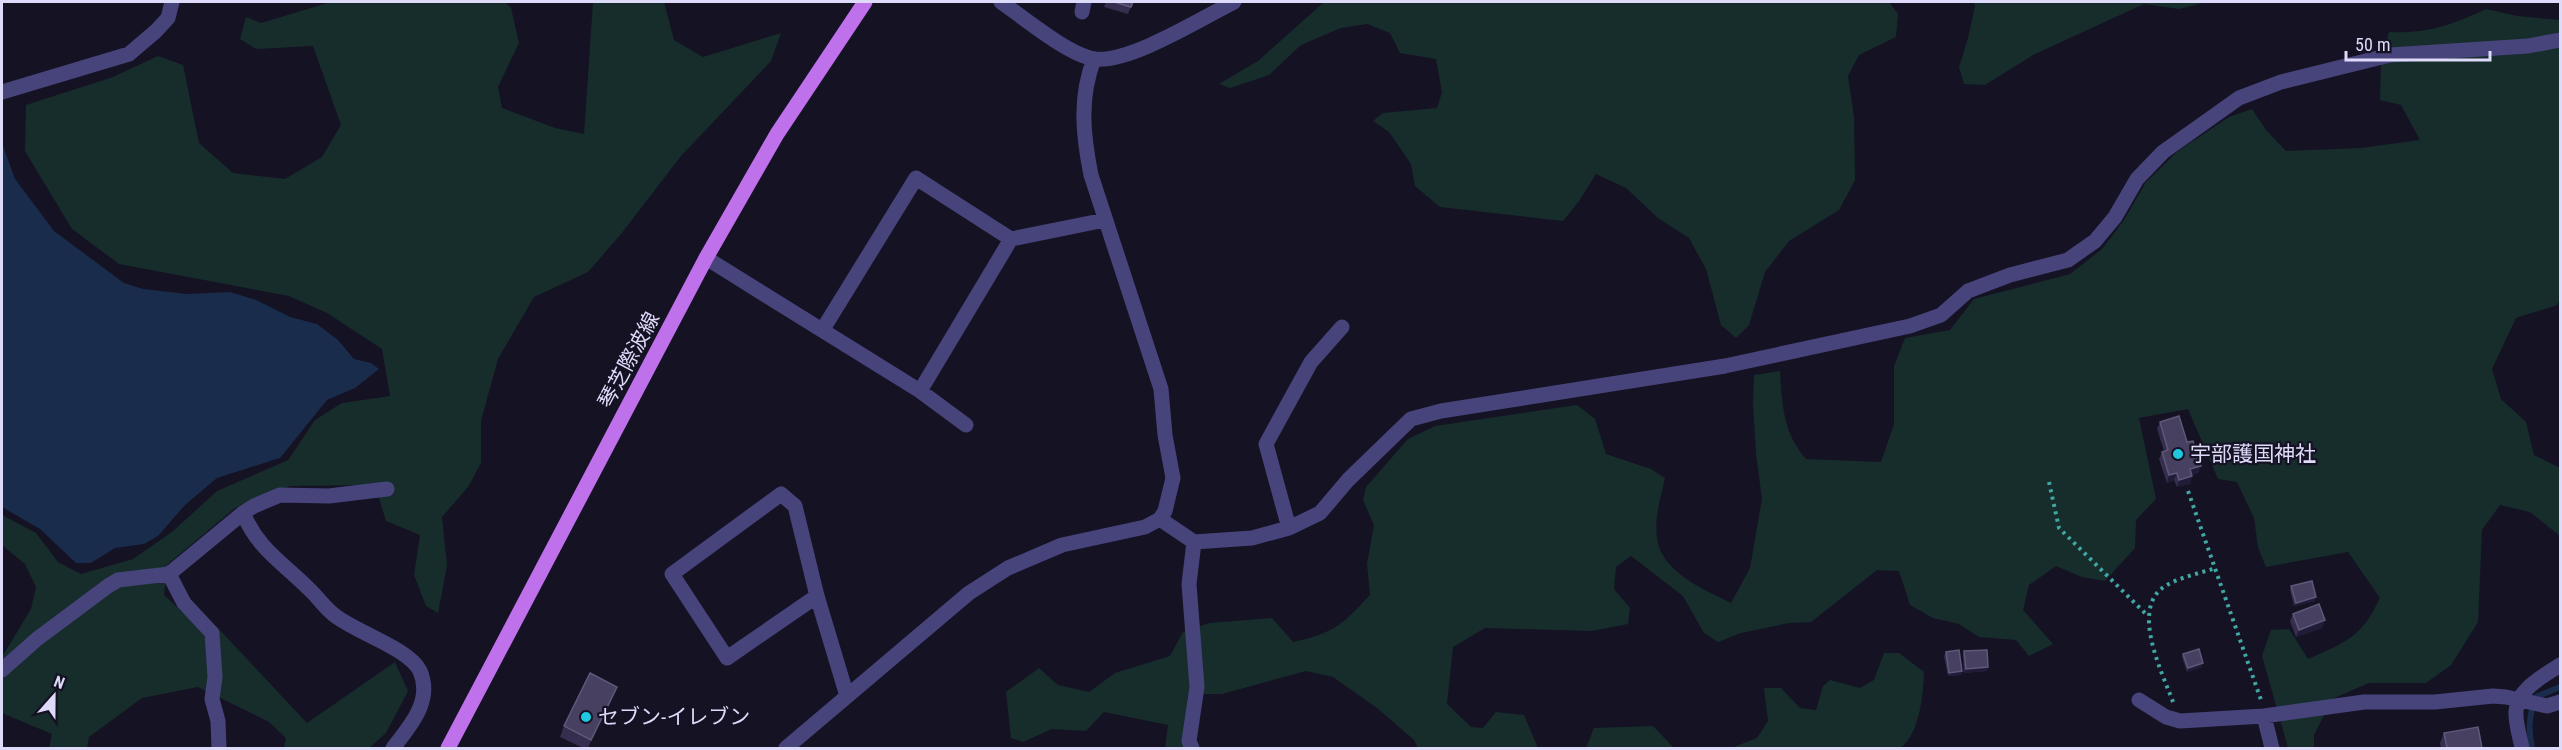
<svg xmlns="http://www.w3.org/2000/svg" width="2562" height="750" viewBox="0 0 2562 750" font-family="'Roboto Condensed','Noto Sans JP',sans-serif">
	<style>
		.green { fill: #162d2c }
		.water { fill: #192c4b }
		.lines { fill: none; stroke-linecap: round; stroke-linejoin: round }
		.stream { stroke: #192c4b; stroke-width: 6 }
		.path { stroke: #40a7a3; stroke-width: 4; stroke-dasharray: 3 4.5; stroke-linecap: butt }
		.minor { stroke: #47447c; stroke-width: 15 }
		.major { stroke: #bf70eb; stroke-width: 15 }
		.wall { fill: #352e4f }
		.shaded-wall { fill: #201b36 }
		.building { fill: #474061; stroke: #5f5879; stroke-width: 1.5 }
		.poi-dot { fill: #20c8df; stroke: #151224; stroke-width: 2 }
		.labels { text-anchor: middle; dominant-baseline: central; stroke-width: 4.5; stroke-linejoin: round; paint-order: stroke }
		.street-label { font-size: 21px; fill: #dedafa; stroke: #151224 }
		.poi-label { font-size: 21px; fill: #dedafa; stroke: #151224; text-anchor: start }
	</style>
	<rect width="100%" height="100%" fill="#151224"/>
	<path class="green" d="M331,2H505L511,8L519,43L498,87L502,108L555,128L584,134L593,2H664L674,40L703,57L781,33L771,61L681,156L621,234L588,272L534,297L498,359L481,421V463L468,487L442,517L447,566L438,613L426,606L414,575L420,535L386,521L375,485L290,486L235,508L168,564L164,595L192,621L217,627L307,723L395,662L408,691L386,733L369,748H284L286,738L269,722L198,687L142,698L89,737L87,748H49L52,734L2,713V657L31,609L36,587L25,564L2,545V515L36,533L58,562L81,574L133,559L172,532L217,491L288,460L315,420L342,403L390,396L382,349L327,313L289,296L119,264L72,229L25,151L26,105L113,77L158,56L183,65L199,143L233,173L285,179L322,157L341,125L313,46L256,49L240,39L246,17L261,23Z
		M1330,2H1889L1898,14L1896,37L1859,55L1848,76L1854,117L1855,180L1839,210L1789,241L1765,272L1749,325L1736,338L1721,325L1706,269L1689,238L1658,218L1626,188L1596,174L1579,201L1563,221L1440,207L1415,186L1411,164L1389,132L1373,121L1383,113L1437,108L1442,92L1436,59L1400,53L1390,33L1367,24L1341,28L1301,45L1269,75L1230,88L1219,84L1258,61L1323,3Z
		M1974,2H2207L2179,9L2144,4L2035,54L1985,85L1964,84L1959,67L1968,38L1975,6Z
		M2486,9L2517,16L2560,20V299L2557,305L2516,318L2492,369L2501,399L2526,422L2534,455L2560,468V536L2530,512L2500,505L2482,530L2478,622L2451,665L2426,683H2369L2332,699L2314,735V748H2288L2262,656L2271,630L2289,629L2308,659C2346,642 2361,638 2380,598L2348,552L2266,567L2258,547L2254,518L2237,482L2218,479L2188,409L2139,418L2156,499L2136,520L2135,548L2105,581L2082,577L2056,566L2029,585L2023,610L2053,644L2029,656L2016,640L1979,637L1959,624L1933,618L1910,605L1899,571L1877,570L1811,622L1789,623L1741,633L1718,642L1704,633L1683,596L1631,556L1616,567L1614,589L1630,608L1628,624L1592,631L1485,628L1453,647L1447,704L1471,727L1483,728L1496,712L1524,715L1538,748H1418L1414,740L1377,708L1333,677L1306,671L1222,694H1188L1184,748H1165L1168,725L1104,712L1086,731L1052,729L1023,742L1011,738L1006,692L1039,668L1058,685L1089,692L1115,673L1170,656L1183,632L1209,623L1272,618L1293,642C1334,633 1342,625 1370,595L1367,564L1374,525L1363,500L1366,487L1408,439L1435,426L1577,405L1595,419L1606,454L1651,469L1665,478C1661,497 1654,518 1657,538C1661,572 1705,590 1731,603L1750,568L1762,499L1756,454L1753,403L1754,375L1780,371C1782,404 1783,433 1806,459L1881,462L1894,424V366L1905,338L1950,330L1974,299L2070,274L2102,249L2124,220L2146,182L2178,151L2229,117L2252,109L2266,130L2286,151L2361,148L2420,140L2401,105L2380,100L2381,65L2389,32C2427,34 2452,25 2486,9Z
		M1884,653H1899L1924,672C1923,697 1920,731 1901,748H1731L1757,738L1768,721L1764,688H1781L1800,708L1816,710L1823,686L1830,680L1860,688L1874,680Z
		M1653,726L1674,748H1586L1594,728Z"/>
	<path class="water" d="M2,143L15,179L54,231L124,283L143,289L187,294L230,292L256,300L290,317L317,324L338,340L354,359L371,363L379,369L355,388L327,400L280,458L217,478L185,505L158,536L144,544L115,548L91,563H76L40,529L2,507Z"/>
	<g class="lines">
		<path class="stream" d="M2532,748C2528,729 2529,715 2536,697L2560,687"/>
		<path class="path" d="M2049,482L2059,528L2148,616
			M2188,491L2261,700
			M2173,702C2163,674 2128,606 2167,585C2181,577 2200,573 2216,568"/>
		<path class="minor" d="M1001,2C1023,17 1068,55 1095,59C1130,63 1202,18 1234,2
			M1082,12L1084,2
			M2,92L129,54L156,31L168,18L172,2
			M706,258L920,391L966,425
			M823,329L916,178L1011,239L1105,220
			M920,391L1011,239
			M243,513C258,549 282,562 308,588C317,596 324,607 333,614C354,632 409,648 420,671C433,701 410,726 393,748
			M1160,519L1194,542L1252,538L1289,528L1320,513L1348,480L1411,419L1441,411L1725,366L1910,326L1941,315L1968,291L2010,275L2068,260L2095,241L2115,217L2137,179L2163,152L2239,98L2281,82L2390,55L2528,46L2560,40
			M1289,528L1266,444L1311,362L1342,327
			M169,574L184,603L212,633L215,677L212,699L218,721L219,748
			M817,596L727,658L672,574L781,494L795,506L817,596L847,696
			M2,670L37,639L108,586L118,580L169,574L243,513L254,506L280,495L329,496L387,489
			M2139,700L2166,717L2180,721L2264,716L2364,702H2435L2493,696L2506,697L2547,706L2560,702
			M2264,716L2272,748
			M786,748L969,593L1008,568L1062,545L1145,527L1160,519L1165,511L1173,478L1165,435L1161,389L1091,175C1083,135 1079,98 1094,59
			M1192,748L1189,741L1197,687L1189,584L1194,542
			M2522,748C2520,737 2515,722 2516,711C2518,688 2544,676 2560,665"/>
		<path class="major" d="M448,748L706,258L777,134L865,2"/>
	</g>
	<path class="wall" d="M1106,2H1133L1128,14L1104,7Z
		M2160,422L2187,442L2201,466L2198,473L2192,475L2190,484L2177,487L2174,480L2167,483L2159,459L2162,452L2164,451L2157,429Z
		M2291,586L2315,601L2294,606L2290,590Z
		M2293,614L2325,620L2322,628L2296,637L2290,621Z
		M1964,651L1988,667L1987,671L1964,673L1963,655Z
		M1946,652L1962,671L1961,675L1948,676L1944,656Z
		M2183,654L2202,667L2187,672L2182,657Z
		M617,687L613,697L588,748H583L560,737L564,726Z
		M2444,733L2482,748H2441L2440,743Z"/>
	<path class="shaded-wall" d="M2201,466L2198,473L2188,476L2190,469Z
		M2177,473L2174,480L2167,483L2169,475Z
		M2192,476L2190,484L2177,487L2179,480Z
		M2316,597L2315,601L2294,606L2296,603Z
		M2325,620L2322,628L2296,637L2299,630Z
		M2203,663L2202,667L2187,672L2188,668Z
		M1988,667L1987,671L1964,673L1966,669Z
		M1962,671L1961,675L1948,676L1949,673Z
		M617,687L613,697L588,748L591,740Z"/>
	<path class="building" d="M1114,2H1133L1131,7Z
		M2179,416L2187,442L2193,441L2201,466L2190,469L2192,476L2179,480L2177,473L2169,475L2162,452L2168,450L2160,422Z
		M2312,581L2316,597L2296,603L2291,586Z
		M2319,604L2325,620L2299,630L2293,614Z
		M2199,649L2203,663L2188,668L2183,654Z
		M1959,650L1962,671L1949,673L1946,652Z
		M1987,650L1988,667L1966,669L1964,651Z
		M590,673L617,687L591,740L564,726Z
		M2478,727L2482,748H2447L2444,733Z"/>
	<g class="poi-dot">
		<circle cx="2178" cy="454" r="6"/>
		<circle cx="586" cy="717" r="6"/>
	</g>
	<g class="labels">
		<g class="street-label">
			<text transform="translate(629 360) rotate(-62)">琴芝際波線</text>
		</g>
		<g class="poi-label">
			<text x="2190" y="454">宇部護国神社</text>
			<text x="598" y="717">セブン-イレブン</text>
		</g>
	</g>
	<rect width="2562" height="750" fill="none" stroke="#dedafa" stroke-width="6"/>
	<g transform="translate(54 696) rotate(21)" stroke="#151224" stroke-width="4.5" paint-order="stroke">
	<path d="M0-4.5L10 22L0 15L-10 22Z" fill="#dedafa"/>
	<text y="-9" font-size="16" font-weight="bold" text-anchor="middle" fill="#dedafa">N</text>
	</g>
	<path d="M2346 51v9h144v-9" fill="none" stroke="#dedafa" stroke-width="3"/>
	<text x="2355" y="51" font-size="18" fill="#dedafa" stroke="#151224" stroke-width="4.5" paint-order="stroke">50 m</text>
</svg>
